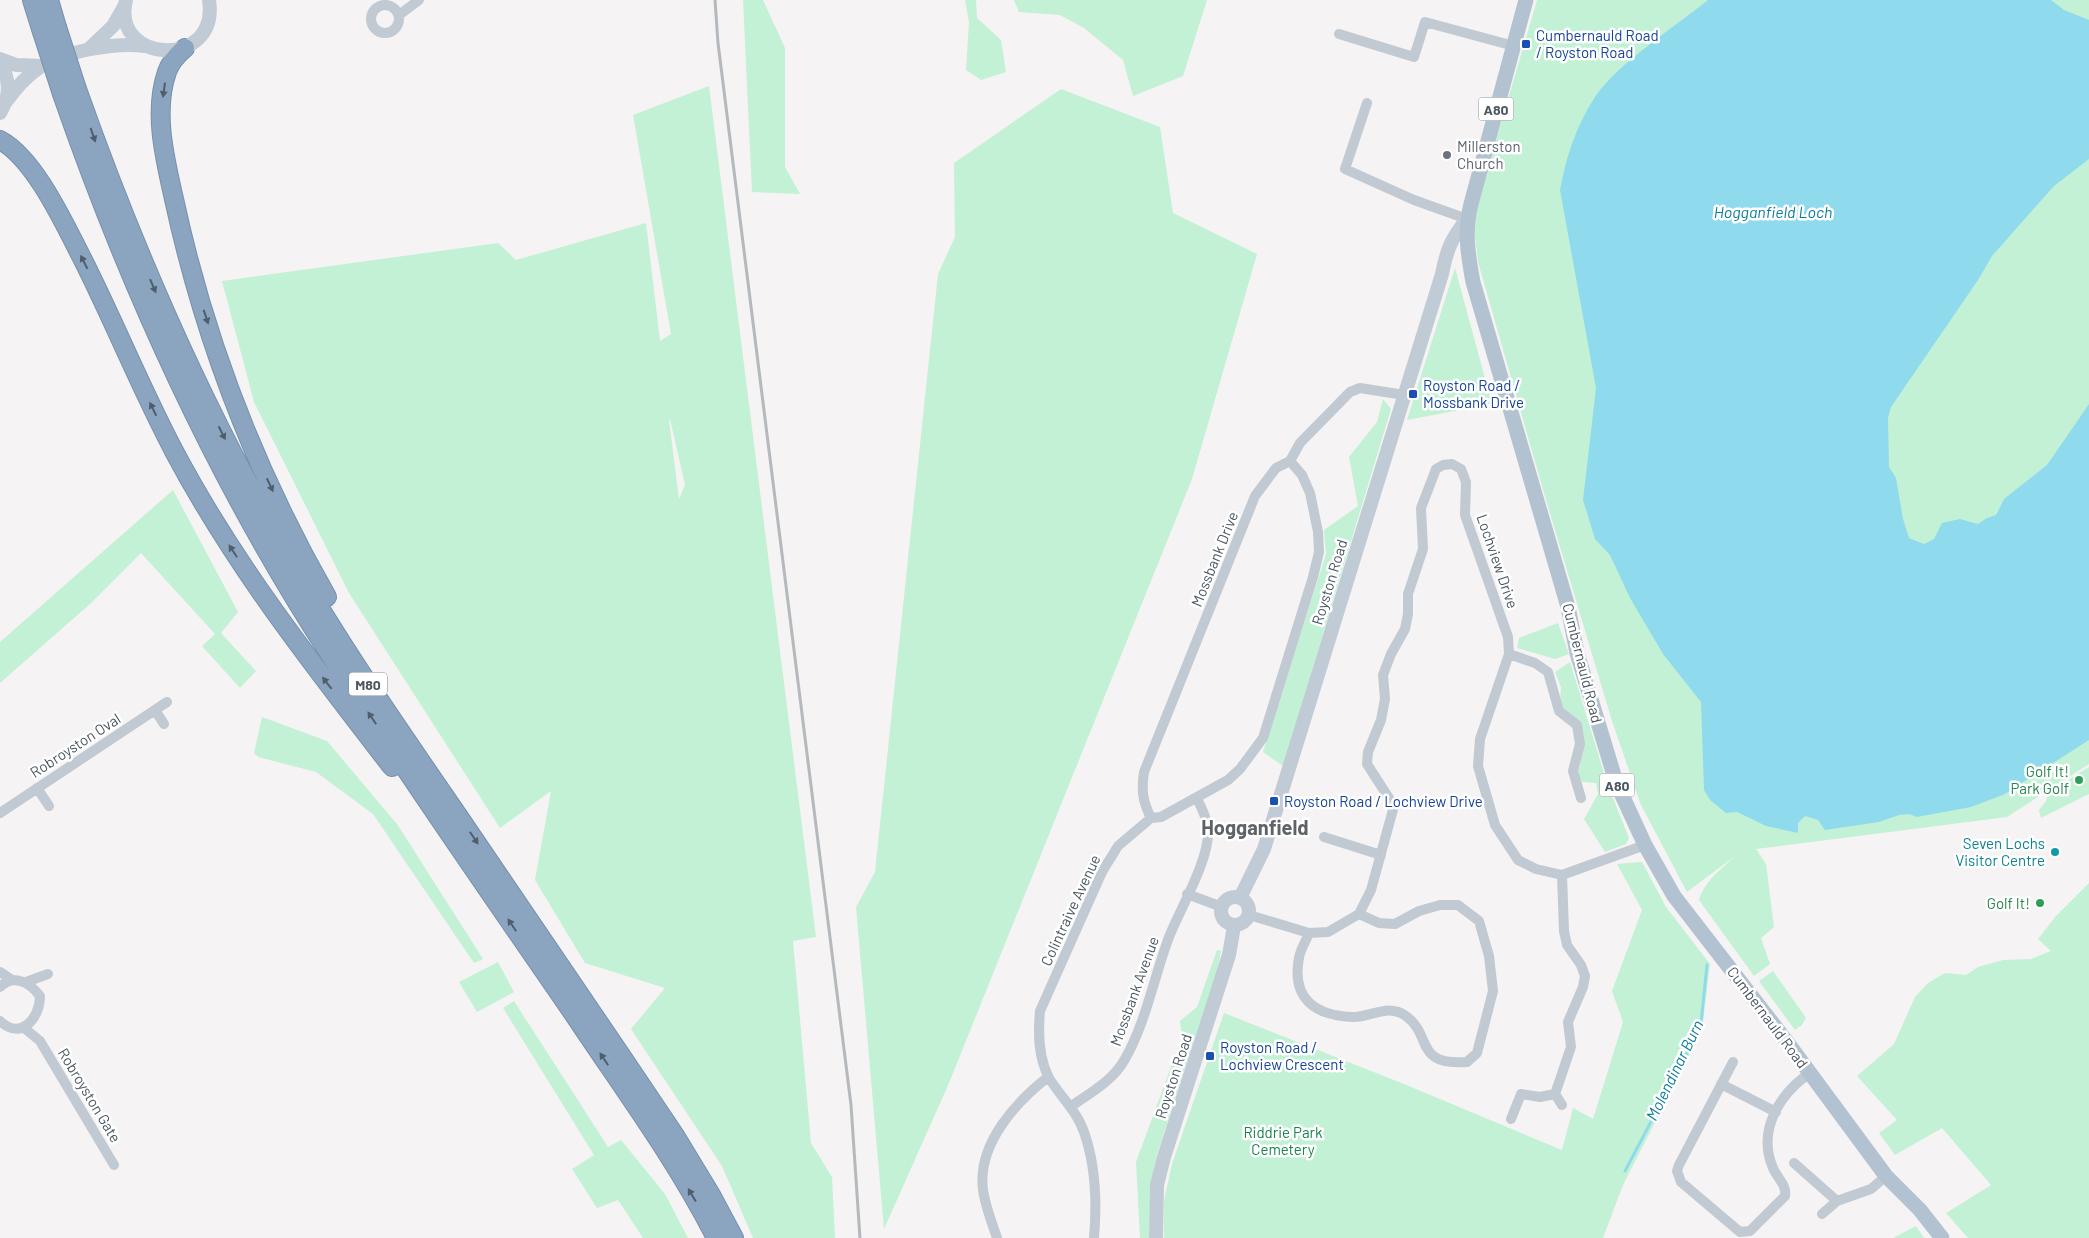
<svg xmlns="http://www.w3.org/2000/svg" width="2089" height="1238" viewBox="0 0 2089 1238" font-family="Barlow,sans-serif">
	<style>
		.green { fill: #c3f1d5; fill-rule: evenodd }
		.water { fill: #90daee }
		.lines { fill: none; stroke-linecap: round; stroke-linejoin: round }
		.stream { stroke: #90daee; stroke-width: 3 }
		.highway-casing { stroke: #7690ad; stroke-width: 20 }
		.street { stroke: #c1cad2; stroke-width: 10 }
		.secondary { stroke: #c1cbd6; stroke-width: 14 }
		.primary { stroke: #b3c2d1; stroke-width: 15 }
		.highway { stroke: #8ba5c1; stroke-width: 18 }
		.rail { stroke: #b5b8bd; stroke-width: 3 }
		.highway-bridge-casing { stroke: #7690ad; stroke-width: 20; stroke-linecap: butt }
		.highway-bridge { stroke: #8ba5c1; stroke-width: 18 }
		.oneway { fill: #505e6b }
		.transit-dot { fill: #1a4fb4; stroke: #fff; stroke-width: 2 }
		.worship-dot { fill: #6b7280; stroke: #fff; stroke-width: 2 }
		.leisure-dot { fill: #2e9e5b; stroke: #fff; stroke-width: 2 }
		.culture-dot { fill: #0f9aa8; stroke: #fff; stroke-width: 2 }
		.labels { text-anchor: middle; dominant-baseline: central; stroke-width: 5; stroke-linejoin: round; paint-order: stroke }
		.shield { fill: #fff; stroke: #808990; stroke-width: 1 }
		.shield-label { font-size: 14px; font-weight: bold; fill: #4a5661 }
		.transit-label { font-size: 15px; fill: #164399; stroke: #fff; text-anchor: start }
		.worship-label { font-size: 15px; fill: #5b616d; stroke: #fff; text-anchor: start }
		.street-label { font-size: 15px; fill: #4a5661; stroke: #fff }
		.leisure-label { font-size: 15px; fill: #27864d; stroke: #fff; text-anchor: end }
		.culture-label { font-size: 15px; fill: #0d838f; stroke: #fff; text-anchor: end }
		.park-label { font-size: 15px; fill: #17864f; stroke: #fff }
		.water-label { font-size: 16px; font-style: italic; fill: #0c7c9b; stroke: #fff }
		.district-label { font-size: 20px; font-weight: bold; fill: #5f6368; stroke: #fff }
	</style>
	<rect width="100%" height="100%" fill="#f5f3f3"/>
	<path class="green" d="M743,0H763L785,48V167L800,194L752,192Z
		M965,0H976L977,18L1001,40L1006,72L981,80L966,70L969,22Z
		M1014,0H1207L1183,76L1133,96L1123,60L1084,28L1060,15L1019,12Z
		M1537,0H2089V764L2007,817L1756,849L1766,864L1774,927L1761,938L1770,964L1754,976L1699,900C1705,880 1721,870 1735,856L1687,892L1641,805L1612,721L1546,500L1478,262L1473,219Z
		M709,86L816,937L793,941L811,1143L832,1177L835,1238H753L722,1166L631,1029L665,988L585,963L535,880L551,791L500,828L349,593L254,402L222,281L498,243L516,260L646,223L660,341L671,334L633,115ZM670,419L685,485L679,499L669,420Z
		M1061,89L1160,127L1173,213L1257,254L1192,479L949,1083L884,1229L856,907L875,872L938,274L955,237L954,163Z
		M1455,268L1492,404L1407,420Z
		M1383,399L1391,409L1283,766L1263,752L1326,554L1324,530L1358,506L1349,457L1377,422Z
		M173,490L238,612L221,633L256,671L240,688L202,646L215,634L141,553L90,604L0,683V642Z
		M1558,623L1569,654L1555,659L1517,648L1519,638Z
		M1570,662L1607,783L1629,838L1626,844L1605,852L1584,819L1598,794L1596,783L1582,782L1578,775L1584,744L1560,702L1561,687L1555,672Z
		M262,717L327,741L397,824L483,959L474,963L373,814L316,772L258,757L254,753Z
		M2089,767V794L2041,818L2039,810L2046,801L2048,793Z
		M1642,862L1666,907L1710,964L1702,1030L1623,1185L1603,1238H1164V1201L1172,1164L1224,1013L1404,1084L1562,1150L1573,1108L1593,1119L1623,1022L1612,991L1642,910L1617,864Z
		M2089,883V1238H1968L1946,1213L1991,1185L1942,1128L1895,1155L1879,1133L1897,1120L1857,1076L1894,1044L1915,997L1928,983L1945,973L1966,975L1978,967L2003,960L2031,959L2051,951L2038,939L2056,916Z
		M1217,950L1221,951L1218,968L1157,1154L1151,1183L1149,1238H1140L1136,1162L1182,1037L1180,1021L1197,1007Z
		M498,962L514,992L477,1012L459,982Z
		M1773,971L1806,1018L1802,1025L1795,1030L1759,981Z
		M514,1001L608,1147L621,1140L665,1194L688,1238H643L618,1200L597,1208L572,1169L594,1155L503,1008Z
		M1916,1226L1924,1238H1893Z"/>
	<path class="water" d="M1708,0H2051L2064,10L2089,20V159L2054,186L1992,256L1978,280L1891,407L1888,418L1889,467L1896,478L1903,519L1909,538L1924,544L1934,539L1942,523L1960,519L1978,524L1987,518L1996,515L2004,499L2047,465L2089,404V740L2005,794L1971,807L1917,817L1909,814L1899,815L1879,822L1825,830L1818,820L1805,816L1798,823V833L1766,826L1737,812L1726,813L1710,800L1704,790L1701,702L1663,654L1630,598L1610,555L1595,539L1583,500L1596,388L1560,190C1566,157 1576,126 1595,97C1617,64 1676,26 1708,0Z"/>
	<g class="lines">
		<path class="stream" d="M1625,1171L1692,1044L1701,1023L1707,965"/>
		<g class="highway-casing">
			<path id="highway" d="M32,0L42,32
				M49,0L57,27
				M185,48C177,55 170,62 167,72C153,112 165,159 174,199C204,338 256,473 327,597
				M77,89C135,253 205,413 293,563C344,651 402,734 459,817C531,923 603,1028 674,1134L711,1195L734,1238
				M62,94C130,290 217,481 331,656C410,779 494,898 577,1019C625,1091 677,1161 716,1238
				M0,140C34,158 63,221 81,256C114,321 141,389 175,453C235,566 314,666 392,767"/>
		</g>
		<path class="street" d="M371 19a14 14 0 1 1 28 0a14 14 0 1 1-28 0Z
			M399,15L419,0
			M1339,34L1414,57L1425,22L1514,46
			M1367,103L1345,169L1414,200L1467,219
			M1509,654L1535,663L1548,672L1559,711L1577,725L1580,744L1573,771L1581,798
			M155,710L164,724
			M37,788L49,806
			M0,813L167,702
			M1151,818C1143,802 1141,791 1144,772L1255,496L1276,468L1290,461L1300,443L1350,392L1360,388L1404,395
			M1324,837L1381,855
			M1187,894L1222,907
			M1249,915L1309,933L1328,932L1359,914L1371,890L1394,806L1367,764L1368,752L1381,720L1385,699L1383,675L1391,654L1405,629L1408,614V594L1423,549L1421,508L1436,469L1443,465L1452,464L1461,469L1466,482L1465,515L1508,637L1509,654L1480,739L1478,766L1495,825L1518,860L1536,869L1562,875L1645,845
			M1309,933C1306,941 1300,950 1299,958C1291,999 1316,1016 1354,1017C1372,1017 1388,1003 1406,1016C1433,1036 1414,1066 1467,1062L1477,1053L1493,991L1489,956L1479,921L1458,905H1440L1419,911L1395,924L1379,923L1359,914
			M0,972L12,980
			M26,982L48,974
			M0,987C14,973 30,983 40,996C40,1018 21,1041 0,1021
			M23,1027L40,1041L114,1165
			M1733,1062L1679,1165L1677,1171L1681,1182L1740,1232L1750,1231L1785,1196C1787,1185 1777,1178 1773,1168C1757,1131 1779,1094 1810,1073
			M1721,1084L1776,1112
			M1562,1105L1555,1094L1571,1047L1568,1022L1583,987L1585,976L1581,965L1567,945L1564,931L1562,875
			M1070,1107C1090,1093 1113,1081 1125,1059C1146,1022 1154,977 1169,937C1180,909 1210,859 1208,830C1208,819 1201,808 1197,798
			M1511,1119L1521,1094L1540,1097L1555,1094
			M1794,1163L1837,1201
			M1822,1214L1837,1201L1871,1189L1886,1176
			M997,1238C992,1223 985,1205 983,1190C977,1144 1016,1102 1048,1077
			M1094,1238C1097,1203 1096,1166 1084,1132C1077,1111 1060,1096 1049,1078C1038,1057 1038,1033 1040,1011L1102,872L1118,846L1151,818L1161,817L1228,780L1240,769L1263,738L1313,577L1319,552L1318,532L1310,493L1302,475L1290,461"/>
		<path class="secondary" d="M126,0C110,64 220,70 209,0
			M90,48L113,26L125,5
			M0,59L16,65L42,66
			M0,62C10,80 11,95 0,113
			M5,103C15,89 26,76 40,67C65,51 116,42 145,46
			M1221 911a14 14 0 1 1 28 0a14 14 0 1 1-28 0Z
			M1240,898L1264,849L1442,274C1447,249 1451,239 1467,219
			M1156,1238L1157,1185L1164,1157L1229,955L1234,926"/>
		<path class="primary" d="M1526,0L1471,204C1464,231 1468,255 1473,282L1568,607L1577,653L1616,782L1645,845L1674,896L1787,1042L1886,1176L1920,1210L1942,1238"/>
		<use href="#highway" class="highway"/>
		<path class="rail" d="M715,0L718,43L851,1105L860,1238"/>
		<g class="highway-bridge-casing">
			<path id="highway-bridge" d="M57,27L77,89
				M42,32L62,94"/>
		</g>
		<use href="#highway-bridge" class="highway-bridge"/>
	</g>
	<defs><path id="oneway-solid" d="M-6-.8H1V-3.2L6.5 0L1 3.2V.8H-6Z" transform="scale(1.25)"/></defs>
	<g class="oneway">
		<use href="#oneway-solid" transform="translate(164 90) rotate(98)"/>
		<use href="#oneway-solid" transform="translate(93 135) rotate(71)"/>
		<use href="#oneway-solid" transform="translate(84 262) rotate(-117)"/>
		<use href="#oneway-solid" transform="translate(153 286) rotate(67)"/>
		<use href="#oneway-solid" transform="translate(206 317) rotate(72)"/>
		<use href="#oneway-solid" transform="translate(153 409) rotate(-116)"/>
		<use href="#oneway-solid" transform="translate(222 433) rotate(63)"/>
		<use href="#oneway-solid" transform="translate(270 485) rotate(65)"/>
		<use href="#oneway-solid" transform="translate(233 551) rotate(-123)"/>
		<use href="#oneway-solid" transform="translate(327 683) rotate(-128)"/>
		<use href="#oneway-solid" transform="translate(372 718) rotate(-124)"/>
		<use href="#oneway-solid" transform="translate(474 838) rotate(56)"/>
		<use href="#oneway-solid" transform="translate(512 925) rotate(-124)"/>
		<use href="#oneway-solid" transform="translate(604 1059) rotate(-124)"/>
		<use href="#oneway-solid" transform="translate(692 1195) rotate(-121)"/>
	</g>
	<g class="transit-dot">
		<rect x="1521" y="39" width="10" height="10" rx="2.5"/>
		<rect x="1408" y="389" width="10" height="10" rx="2.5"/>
		<rect x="1269" y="796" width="10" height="10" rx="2.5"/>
		<rect x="1205" y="1051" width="10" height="10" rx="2.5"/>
	</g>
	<circle class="worship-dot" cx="1447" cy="155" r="5"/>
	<g class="leisure-dot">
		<circle cx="2079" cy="780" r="5"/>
		<circle cx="2040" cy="903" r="5"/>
	</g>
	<circle class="culture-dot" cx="2055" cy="852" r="5"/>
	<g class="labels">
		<g class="shield">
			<rect x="1478.5" y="97.5" width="35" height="23" rx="4"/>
			<rect x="349" y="672.5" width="38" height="23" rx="4"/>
			<rect x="1599.5" y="773.5" width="35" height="23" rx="4"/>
		</g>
		<g class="shield-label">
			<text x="1496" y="109">A80</text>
			<text x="368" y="684">M80</text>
			<text x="1617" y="785">A80</text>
		</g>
		<g class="transit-label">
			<text x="1536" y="35">Cumbernauld Road<tspan x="1536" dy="17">/ Royston Road</tspan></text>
			<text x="1423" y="385">Royston Road /<tspan x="1423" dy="17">Mossbank Drive</tspan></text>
			<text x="1284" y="801">Royston Road / Lochview Drive</text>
			<text x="1220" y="1047">Royston Road /<tspan x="1220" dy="17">Lochview Crescent</tspan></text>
		</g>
		<g class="worship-label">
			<text x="1457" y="146">Millerston<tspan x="1457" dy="17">Church</tspan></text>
		</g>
		<g class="street-label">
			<text transform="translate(1214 559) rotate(-68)">Mossbank Drive</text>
			<text transform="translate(1498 561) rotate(71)">Lochview Drive</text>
			<text transform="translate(1329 582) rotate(-73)">Royston Road</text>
			<text transform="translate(1583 663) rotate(76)">Cumbernauld Road</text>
			<text transform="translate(75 745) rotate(-33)">Robroyston Oval</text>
			<text transform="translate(1070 910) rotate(-65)">Colintraive Avenue</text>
			<text transform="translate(1134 991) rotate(-70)">Mossbank Avenue</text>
			<text transform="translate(1768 1017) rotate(53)">Cumbernauld Road</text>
			<text transform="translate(1173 1076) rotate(-72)">Royston Road</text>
			<text transform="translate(90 1095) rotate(59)">Robroyston Gate</text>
		</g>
		<g class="leisure-label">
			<text x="2069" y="771">Golf It!<tspan x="2069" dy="17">Park Golf</tspan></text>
			<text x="2030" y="903">Golf It!</text>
		</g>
		<g class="culture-label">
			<text x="2045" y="843">Seven Lochs<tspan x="2045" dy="17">Visitor Centre</tspan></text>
		</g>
		<g class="park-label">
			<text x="1283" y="1132">Riddrie Park<tspan x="1283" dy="17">Cemetery</tspan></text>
		</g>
		<g class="water-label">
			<text x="1773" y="211">Hogganfield Loch</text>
			<text transform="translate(1674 1070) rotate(-64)">Molendinar Burn</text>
		</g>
		<g class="district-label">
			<text x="1255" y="827">Hogganfield</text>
		</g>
	</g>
</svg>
